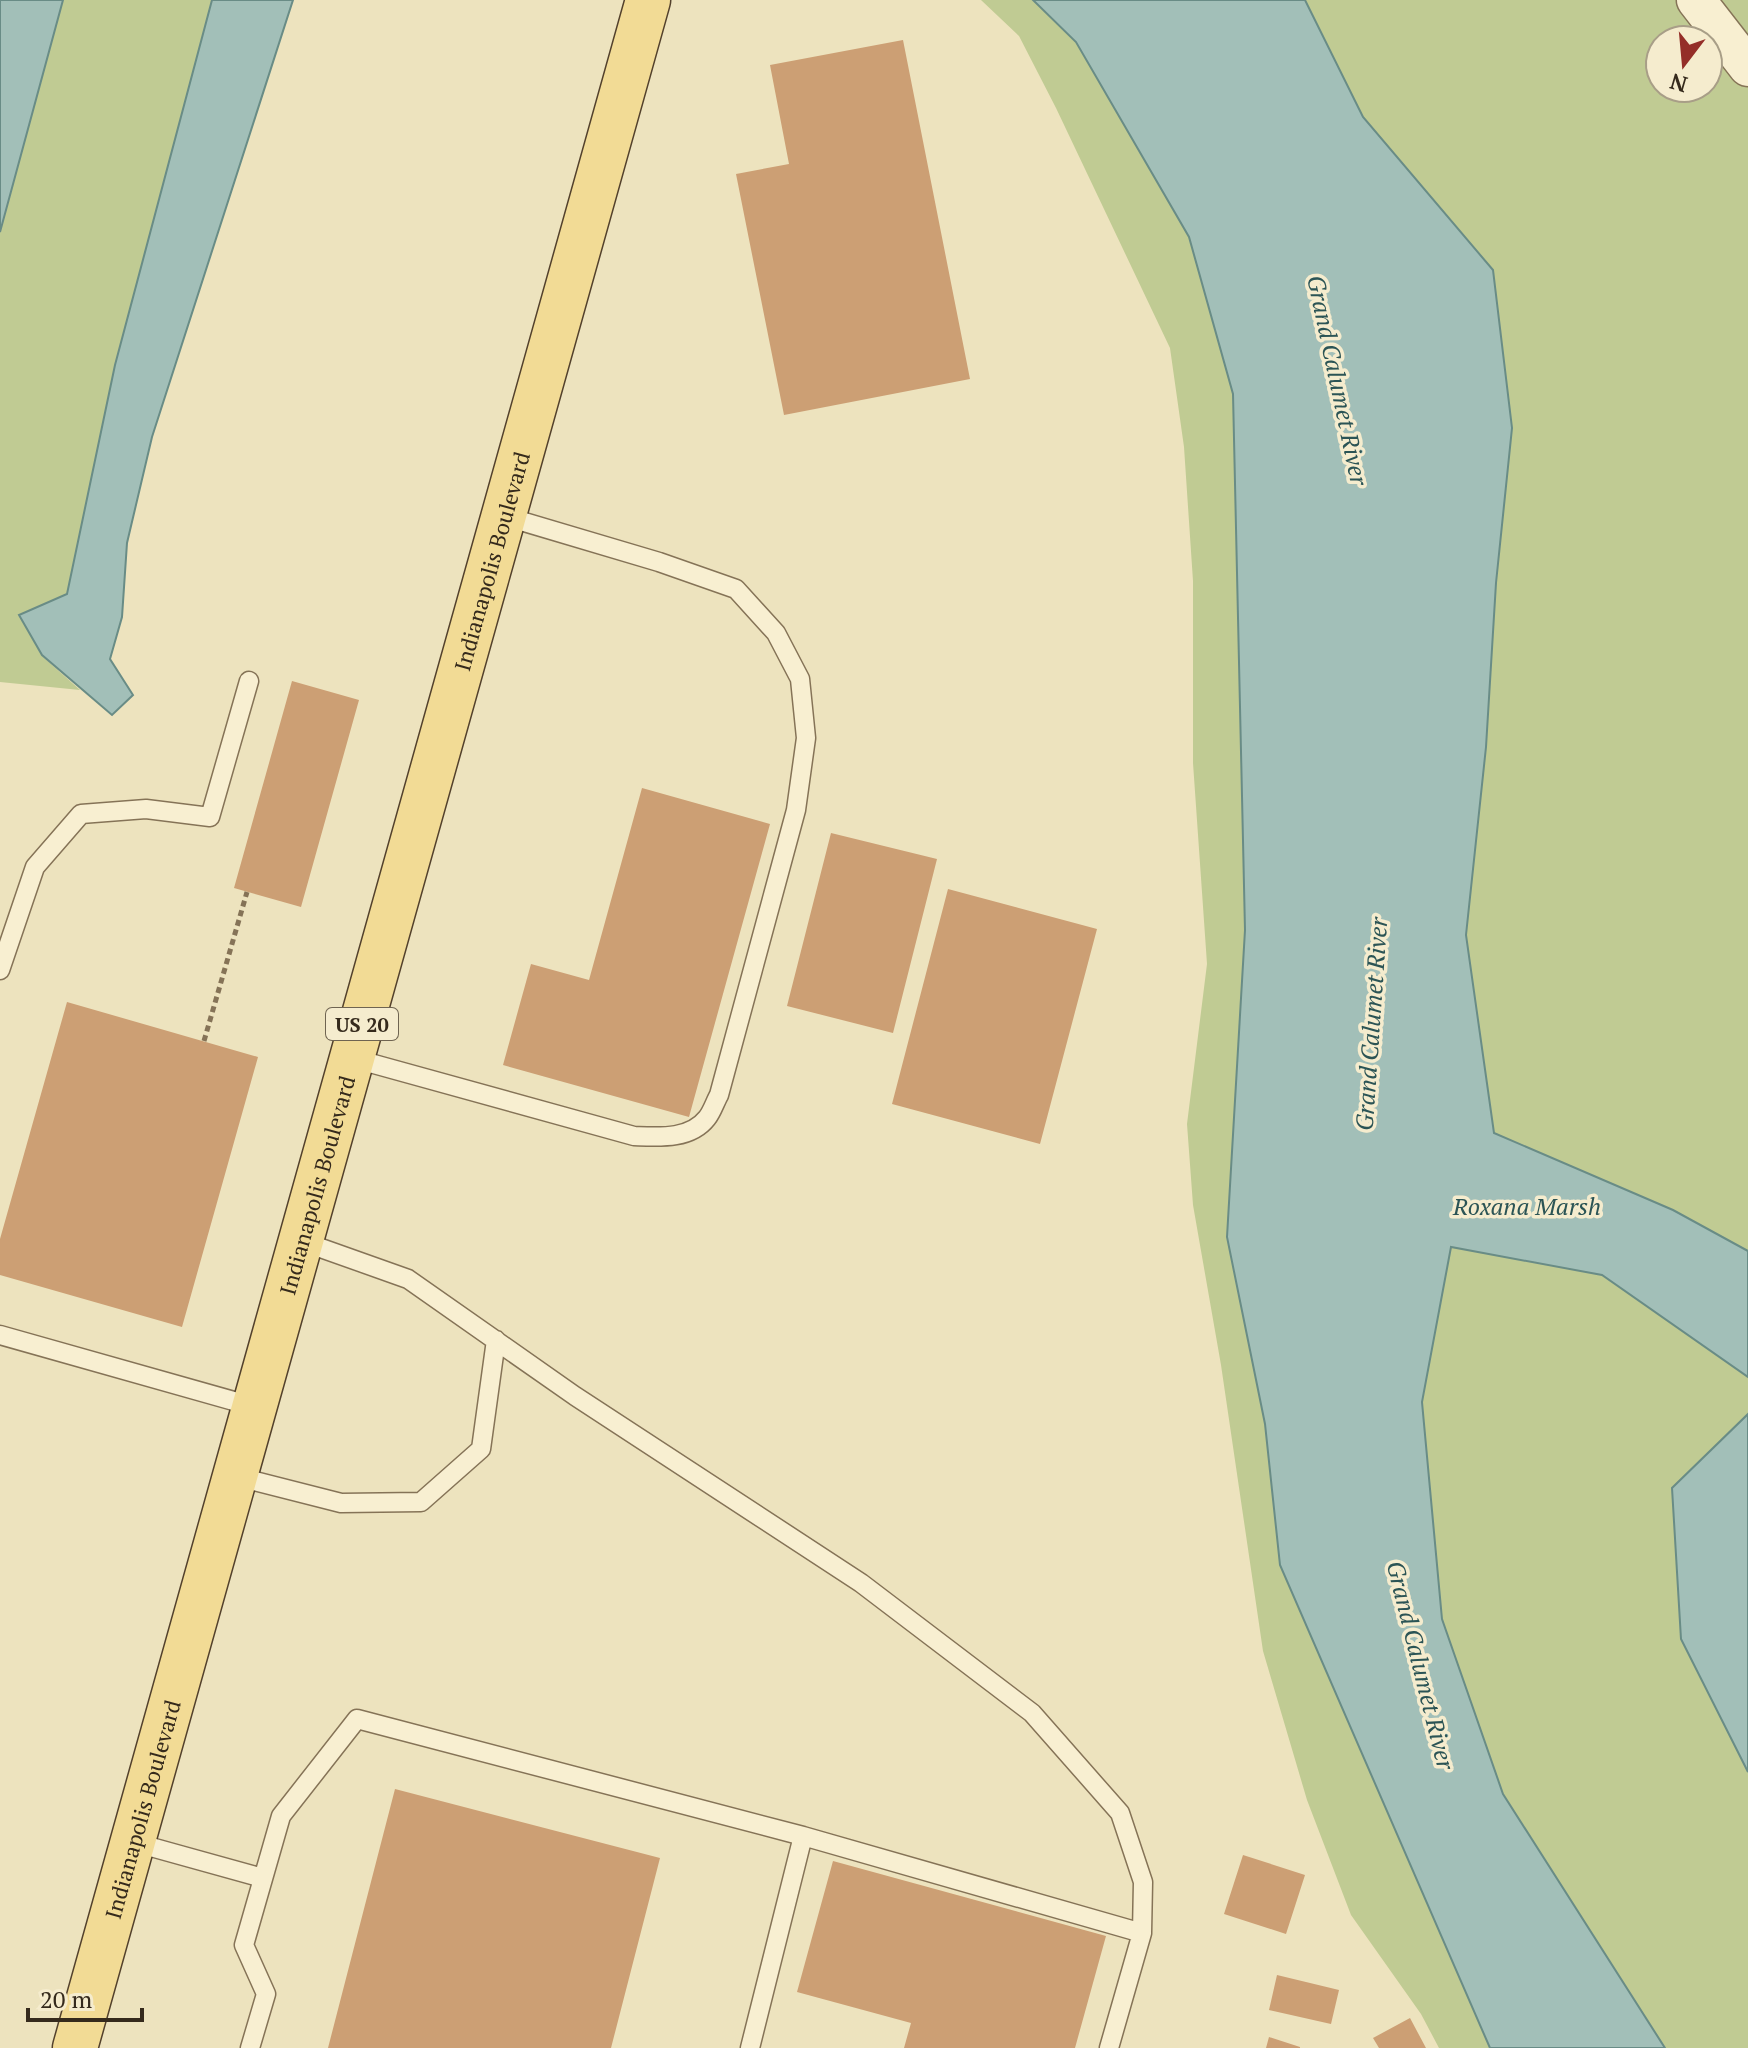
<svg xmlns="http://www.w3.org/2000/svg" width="1748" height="2048" viewBox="0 0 1748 2048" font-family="'PT Serif',serif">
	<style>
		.green { fill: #c0cb93; fill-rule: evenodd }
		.water { fill: #a2bfb8; stroke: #698c86; stroke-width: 2 }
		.building { fill: #cc9f74 }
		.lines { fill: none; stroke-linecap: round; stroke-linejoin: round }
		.lane-casing { stroke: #857357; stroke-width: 21 }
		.street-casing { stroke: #857357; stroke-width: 41 }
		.primary-casing { stroke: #53412c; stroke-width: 47 }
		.path { stroke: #857357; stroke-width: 5; stroke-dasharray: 6 4; stroke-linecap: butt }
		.lane { stroke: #f8efd1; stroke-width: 18 }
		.street { stroke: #f8efd1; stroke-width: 38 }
		.primary { stroke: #f2db95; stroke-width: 44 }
		.labels { text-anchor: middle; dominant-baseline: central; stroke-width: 7; stroke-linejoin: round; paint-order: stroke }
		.shield { fill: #f5ecce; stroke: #6f6451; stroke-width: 2 }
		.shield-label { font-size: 20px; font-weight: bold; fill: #352a1c }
		.street-label { font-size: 22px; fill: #352a1c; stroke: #f5ecce }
		.water-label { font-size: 24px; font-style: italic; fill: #2b5455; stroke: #f5ecce }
	</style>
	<rect width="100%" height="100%" fill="#ede3be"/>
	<path class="green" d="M63,0H212L115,365L67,594L19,615L42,656L80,690L0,682V232Z
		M981,0H1033L1076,42L1189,237L1233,394L1245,930L1227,1237L1265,1424L1280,1565L1490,2048H1439L1421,2014L1351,1915L1307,1800L1263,1651L1221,1365L1193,1205L1187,1124L1207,964L1193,763V581L1184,447L1170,348L1056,108L1019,36Z
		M1305,0H1748V1251L1673,1210L1494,1134L1466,935L1486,747L1496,583L1512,428L1493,270L1363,117ZM1660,40H1708V88H1660Z
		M1451,1247L1602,1275L1748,1377V1414L1677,1483L1748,1433V2048H1665L1503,1794L1442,1619L1422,1402Z"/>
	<path class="water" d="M0,0H63L0,232Z
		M212,0H293L152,437L127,543L122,617L110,659L133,695L112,715L42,655L19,615L67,594L115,365Z
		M1033,0H1305L1363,117L1493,270L1512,428L1496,583L1486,747L1466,935L1494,1133L1673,1210L1748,1251V1377L1602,1275L1451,1247L1422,1402L1442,1619L1503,1794L1665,2048H1490L1280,1565L1265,1424L1227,1237L1245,930L1233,394L1189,237L1076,42Z
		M1748,1414V1772L1681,1639L1672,1488Z"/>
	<path class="building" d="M903,40L970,379L784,415L736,174L789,164L770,65Z
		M292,681L359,700L301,907L234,888Z
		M642,788L770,824L689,1117L503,1065L531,964L589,980Z
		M831,833L937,859L893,1033L787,1006Z
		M948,889L1097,929L1040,1144L892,1104Z
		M67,1002L258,1057L182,1327L0,1275V1239Z
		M395,1789L660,1858L611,2048H328Z
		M1243,1855L1305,1875L1286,1934L1224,1914Z
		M833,1861L1106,1936L1075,2048H904L911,2023L797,1992Z
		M1277,1975L1339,1990L1331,2024L1269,2010Z
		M1410,2018L1426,2048H1379L1373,2038Z
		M1269,2037L1300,2047V2048H1266Z"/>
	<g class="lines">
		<g class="lane-casing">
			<path id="lane" d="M0,970L35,867L81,814L146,809L210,817L249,681
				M352,1058L634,1136C658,1137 690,1140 707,1118C712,1112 715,1102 719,1095L796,810L806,738L800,679L776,633L736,589L659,562L504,516
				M301,1241L408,1279L575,1396L861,1583L1032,1713L1120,1813L1143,1882L1142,1933L1109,2048
				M0,1335L255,1407
				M235,1476L341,1503L421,1502L481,1449L496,1340
				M133,1842L263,1878
				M250,2048L266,1994L244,1945L281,1816L357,1719L803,1836
				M750,2048L803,1836L1142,1933"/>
		</g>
		<g class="street-casing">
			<path id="street" d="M1696,0L1748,67"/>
		</g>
		<g class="primary-casing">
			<g id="primary">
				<path id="s1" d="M75,2048L648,0"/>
			</g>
		</g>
		<path class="path" d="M204,1041L247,892"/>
		<use href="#lane" class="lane"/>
		<use href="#street" class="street"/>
		<use href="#primary" class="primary"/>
	</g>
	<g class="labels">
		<rect class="shield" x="326" y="1008" width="72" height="32" rx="6"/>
		<g class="shield-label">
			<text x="362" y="1024">US 20</text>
		</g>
		<g class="street-label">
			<text stroke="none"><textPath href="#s1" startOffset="1544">Indianapolis Boulevard</textPath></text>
			<text stroke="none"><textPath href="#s1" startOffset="896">Indianapolis Boulevard</textPath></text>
			<text stroke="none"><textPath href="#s1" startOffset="248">Indianapolis Boulevard</textPath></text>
		</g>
		<g class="water-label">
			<text transform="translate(1338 380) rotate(78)">Grand Calumet River</text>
			<text transform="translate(1371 1024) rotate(-86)">Grand Calumet River</text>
			<text x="1527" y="1206">Roxana Marsh</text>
			<text transform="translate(1421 1665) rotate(76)">Grand Calumet River</text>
		</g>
	</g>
	<g transform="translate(1684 64) rotate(196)"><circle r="38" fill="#f5ecce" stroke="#a89e87" stroke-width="2"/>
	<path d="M0-6L14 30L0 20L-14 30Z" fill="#942e28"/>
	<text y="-12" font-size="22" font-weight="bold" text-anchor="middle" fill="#352a1c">N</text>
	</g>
	<path d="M28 2008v12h114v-12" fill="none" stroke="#352a1c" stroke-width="4"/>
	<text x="40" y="2008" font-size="24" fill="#352a1c" stroke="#f5ecce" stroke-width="6" paint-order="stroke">20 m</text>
</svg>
